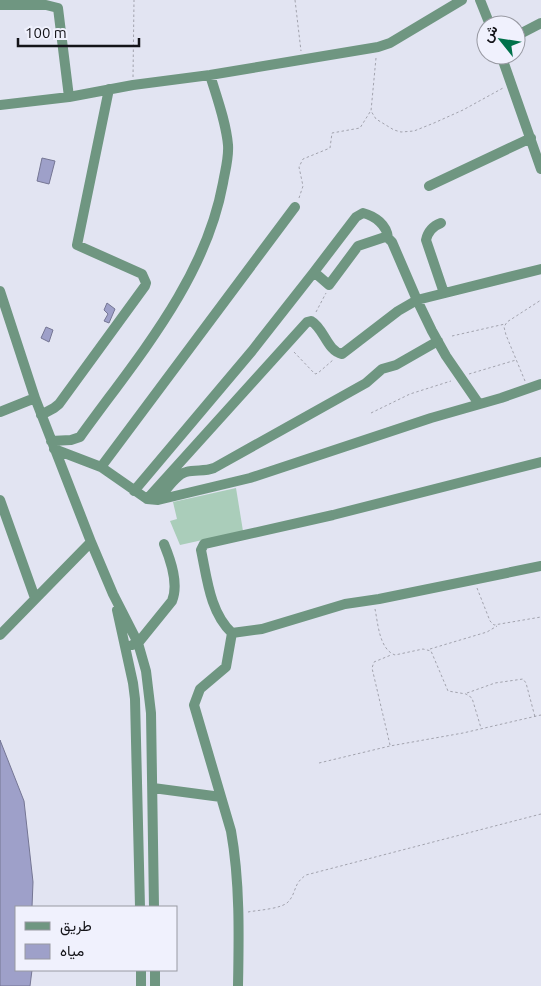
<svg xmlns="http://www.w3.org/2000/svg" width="541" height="986" viewBox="0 0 541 986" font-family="Ubuntu,Vazirmatn,sans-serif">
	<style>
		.green { fill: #aacdba }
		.water { fill: #9ea0c9; stroke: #757694 }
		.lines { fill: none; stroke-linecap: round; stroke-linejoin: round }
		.path { stroke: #a2a3ae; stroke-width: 1; stroke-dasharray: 2.5 2.5; stroke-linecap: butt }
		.minor { stroke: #6f9681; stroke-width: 10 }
	</style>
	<rect width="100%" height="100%" fill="#e2e4f2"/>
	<path class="green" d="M236,488L243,531L180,545L170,521L177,519L173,502Z"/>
	<path class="water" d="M42,158L55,161L49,184L37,181Z
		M107,303L115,309L109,323L104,321L108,314L104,310Z
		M46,327L53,330L49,342L41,338Z
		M0,740L24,801L33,882L32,907H16V970H32L30,986H0Z"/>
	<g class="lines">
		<path class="path" d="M295,0L301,51
			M376,58L371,111L376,119L394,130L401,132L414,131L434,123L463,110L503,88
			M133,77L134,0
			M299,198L303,186L299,167L303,159L330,148L332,133L360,128L370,112
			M316,312L326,293
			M452,336L505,324
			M294,352L315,374L318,373L333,360
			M469,374L516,360
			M525,381L506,335L504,327L507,322L541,300
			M371,413L410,394L451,381
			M477,588L490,621L494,625L541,617
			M375,609C378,623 379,649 395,655L423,649L431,651L448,691L466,694L472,698L481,728
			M430,649L487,632L497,626
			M467,693L495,683L523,679L526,683L535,717
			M390,745L372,668L374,662L391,655
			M319,763L390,746L463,733L541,715
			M248,912C258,910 283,909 289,901C297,891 293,884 306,875L541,814"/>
		<path class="minor" d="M480,0L490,25
			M0,5H46L58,8L69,97
			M516,36L541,23
			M501,55L541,169
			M0,105L69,97L133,85L210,75L378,47L390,43L462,0
			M429,186L531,138
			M441,223C433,226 428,231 426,240L444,293
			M314,272L356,217L363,213C375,216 387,225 388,238
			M0,291L35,398L91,542L113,594L138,643L146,671L151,713L154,907
			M0,412L35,398
			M41,415L54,408L59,404L145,286L146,283L142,274L77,245L109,89
			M51,441L71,440L80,437C136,359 205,281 223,183C225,171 229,158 228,145C226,122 217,98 210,75
			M54,449L101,467L147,499L158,500L250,478L431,418L501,398L541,384
			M101,467L295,207
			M134,491L252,351L314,272L329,285L358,246L385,237L388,238L392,242L417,300L432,331L446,356L479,404
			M147,499L307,322L311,321C324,328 327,351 342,354L398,311L417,300L541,269
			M0,500L35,598
			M158,500C165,492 175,475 186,472C196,469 204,472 214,468L366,383L382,369L396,365L438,341
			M117,610L133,683L135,699L140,907
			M232,633C210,613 207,578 201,550L204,544L333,515L541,462
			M0,635L91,542
			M132,645L138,643L172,601C179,584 171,561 164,544
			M153,788L221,797
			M141,970V986
			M155,970V986
			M238,986C239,936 240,881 231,831L194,705L200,689L226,667L232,633L262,629L345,604L379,599L541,566"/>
	</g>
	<rect x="15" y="906" width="162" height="65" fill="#f0f1fd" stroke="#9899a2"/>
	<rect x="25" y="922" width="25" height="8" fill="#6f9681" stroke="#9899a2"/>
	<text x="60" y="931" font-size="15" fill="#141419">طريق</text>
	<rect x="25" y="944" width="25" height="15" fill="#9ea0c9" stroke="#9899a2"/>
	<text x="60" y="956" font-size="15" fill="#141419">مياه</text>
	<g transform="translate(501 40) rotate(300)"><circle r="24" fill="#f0f1fd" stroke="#9899a2"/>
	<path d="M0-4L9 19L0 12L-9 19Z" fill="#00714a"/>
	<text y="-8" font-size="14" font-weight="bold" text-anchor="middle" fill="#141419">ش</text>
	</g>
	<path d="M18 38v8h121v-8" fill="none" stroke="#141419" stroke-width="2.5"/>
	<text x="25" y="38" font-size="15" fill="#141419" stroke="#f0f1fd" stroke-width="4" paint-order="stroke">100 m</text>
</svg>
